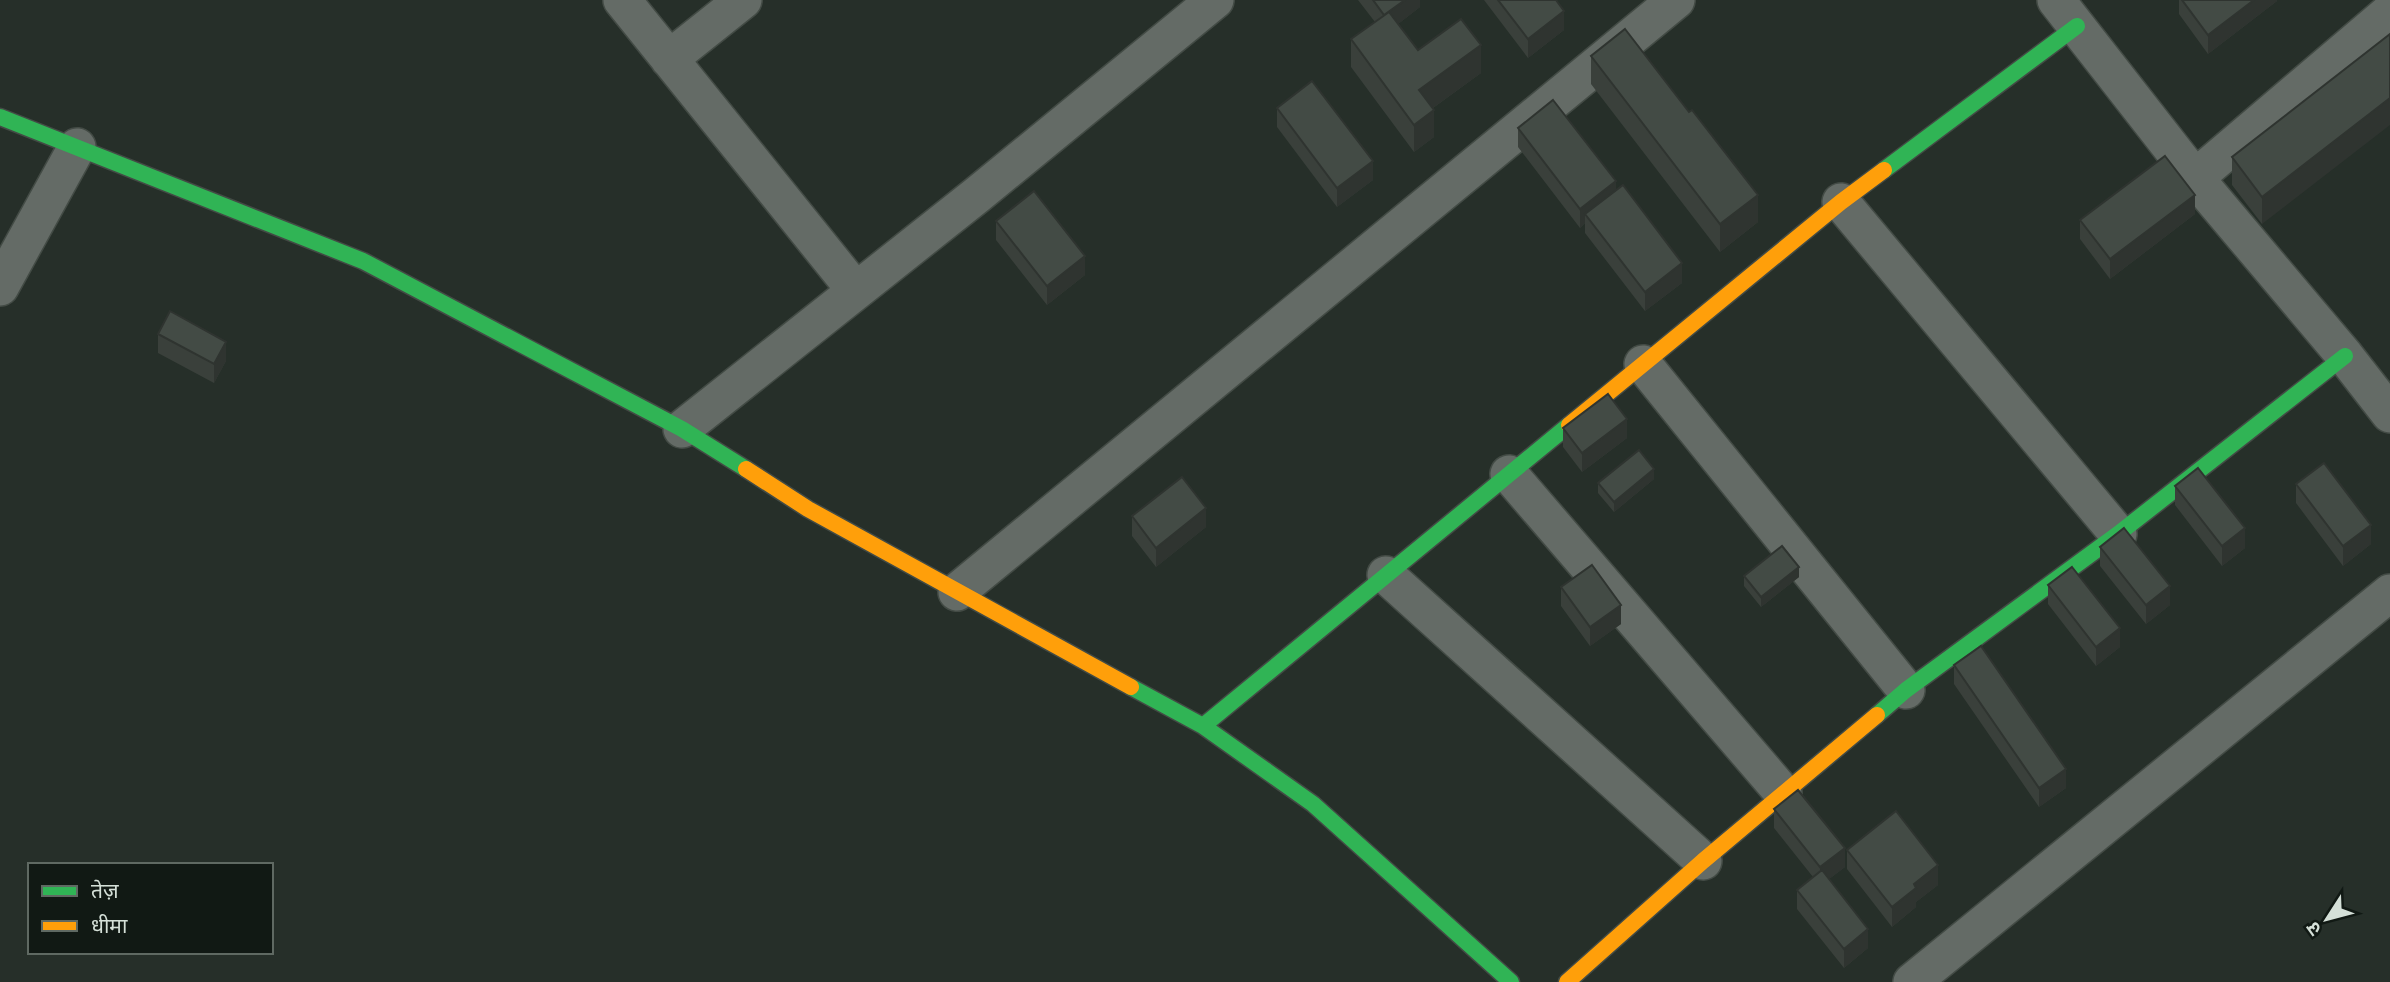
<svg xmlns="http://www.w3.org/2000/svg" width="2390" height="982" viewBox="0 0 2390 982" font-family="Jost,'Noto Sans Devanagari',sans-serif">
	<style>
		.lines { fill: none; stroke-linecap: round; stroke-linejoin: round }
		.street-casing { stroke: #434b45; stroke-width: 40 }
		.fast-casing { stroke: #434b45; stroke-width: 19 }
		.slow-casing { stroke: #434b45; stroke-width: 19 }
		.street { stroke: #646b66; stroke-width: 37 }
		.fast { stroke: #30b455; stroke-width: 16 }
		.slow { stroke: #ff9f0a; stroke-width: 16 }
		.wall { fill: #3a403b }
		.shaded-wall { fill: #2f3430 }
		.building { fill: #434b45; stroke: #2f3430; stroke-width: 2 }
	</style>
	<rect width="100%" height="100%" fill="#262f29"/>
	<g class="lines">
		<g class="street-casing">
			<path id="street" d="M622,0L856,291
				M2056,0L2195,178L2345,356L2390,414
				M669,59L743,0
				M2195,178L2390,12
				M1841,202L2118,534
				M0,287L77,147
				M1643,364L1906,690
				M682,429L977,195L1215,0
				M1509,474L1783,793
				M1386,575L1703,861
				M957,592L1676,0
				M1912,982L2390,593"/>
		</g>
		<g class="fast-casing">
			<path id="fast" d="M0,117L363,261L682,429L746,469
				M1884,170L2077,26
				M1131,687L1203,726L1313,804L1511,982
				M1877,715L1906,690L2118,534L2345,356
				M1203,726L1569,425"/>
		</g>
		<g class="slow-casing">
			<path id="slow" d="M1569,425L1841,202L1884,170
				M746,469L808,509L1131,687
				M1567,982L1703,861L1877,715"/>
		</g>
		<use href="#street" class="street"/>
		<use href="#fast" class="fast"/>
		<use href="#slow" class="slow"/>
	</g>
	<path class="wall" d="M1358,0H1420V7L1398,24L1418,50L1481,73L1433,108L1434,137L1414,152L1351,67V39L1375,22Z
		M1484,0H1556L1564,30L1528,58Z
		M2179,0H2277V1L2208,54L2179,14Z
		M2390,34L2262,224L2232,185V157Z
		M1591,56L1758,222L1720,252L1591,84Z
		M1277,108L1373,180L1337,207L1277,127Z
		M1518,128L1616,191L1682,283L1645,311L1585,233V223L1580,228L1518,147Z
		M2195,214L2110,279L2080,239V220Z
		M996,221L1085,275L1047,305L996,240Z
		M158,334L226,361L214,383L158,353Z
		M1563,428L1627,438L1582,472L1563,447Z
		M1654,479L1614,512L1598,493V483Z
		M2296,484L2371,544L2343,566L2296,503Z
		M2175,486L2245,548L2222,566L2175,505Z
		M1132,516L1206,527L1156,567L1132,536Z
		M2100,547L2170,605L2146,624L2100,566Z
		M1744,576L1799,577L1761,607L1744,586Z
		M2048,585L2120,647L2096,666L2048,604Z
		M1561,587L1621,624L1590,646L1561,606Z
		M1954,665L2066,788L2039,807L1954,684Z
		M1774,809L1845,867L1829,879L1868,948L1844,968L1797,909V890L1813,877L1774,828Z
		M1847,850L1938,885L1916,902V907L1892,927L1847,869Z"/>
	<path class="shaded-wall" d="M1404,0H1420V7L1384,35V15Z
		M2254,0H2277V1L2208,54V35Z
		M1564,11V30L1528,58V39Z
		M1481,45V73L1419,118V90Z
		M2390,98V125L2262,224V197Z
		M1434,110V137L1414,152V125Z
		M1373,161V180L1337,207V188Z
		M1616,181V200L1585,214V223L1580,228V209Z
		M1758,195V222L1720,252V224Z
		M2195,195V214L2110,279V259Z
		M1085,256V275L1047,305V286Z
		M1682,263V283L1645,311V292Z
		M226,342V361L214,383V364Z
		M1627,419V438L1582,472V453Z
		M1654,469V479L1614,512V502Z
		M1206,508V527L1156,567V548Z
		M2371,525V544L2343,566V546Z
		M2245,528V548L2222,566V546Z
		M1799,567V577L1761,607V597Z
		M2170,586V605L2146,624V605Z
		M1621,605V624L1590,646V627Z
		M2120,628V647L2096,666V647Z
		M2066,769V788L2039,807V788Z
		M1845,848V867L1820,886V867Z
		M1938,865V885L1916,902V907L1892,927V907L1914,884Z
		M1868,929V948L1844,968V949Z"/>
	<path class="building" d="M1373,0H1405L1384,15Z
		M1498,0H1556L1564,11L1528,39Z
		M2182,0H2254L2208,35Z
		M1389,12L1418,50L1461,19L1481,45L1419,90L1434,110L1414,125L1351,39Z
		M1625,29L1689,112L1692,110L1758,195L1720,224L1591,56Z
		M2390,34V98L2262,197L2232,157Z
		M1312,81L1373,161L1337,188L1277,108Z
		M1553,100L1616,181L1580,209L1518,128Z
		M2165,156L2195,195L2110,259L2080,220Z
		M1623,185L1682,263L1645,292L1585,214Z
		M1034,191L1085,256L1047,286L996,221Z
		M170,311L226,342L214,364L158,334Z
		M1608,394L1627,419L1582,453L1563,428Z
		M1639,450L1654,469L1614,502L1598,483Z
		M2324,463L2371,525L2343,546L2296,484Z
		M2198,468L2245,528L2222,546L2175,486Z
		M1182,477L1206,508L1156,548L1132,516Z
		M2124,528L2170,586L2146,605L2100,547Z
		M1782,546L1799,567L1761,597L1744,576Z
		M1592,565L1621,605L1590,627L1561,587Z
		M2072,567L2120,628L2096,647L2048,585Z
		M1981,646L2066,769L2039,788L1954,665Z
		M1798,790L1845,848L1820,867L1774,809Z
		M1896,811L1938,865L1914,884L1916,888L1892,907L1847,850Z
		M1822,870L1868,929L1844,949L1797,890Z"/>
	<rect x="28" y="863" width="245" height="91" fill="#111914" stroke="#5f6962" stroke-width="2"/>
	<rect x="42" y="886" width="35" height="10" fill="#30b455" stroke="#5f6962" stroke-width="2"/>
	<text x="91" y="898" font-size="21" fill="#d5e0d8">तेज़</text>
	<rect x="42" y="921" width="35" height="10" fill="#ff9f0a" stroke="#5f6962" stroke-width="2"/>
	<text x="91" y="933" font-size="21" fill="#d5e0d8">धीमा</text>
	<g transform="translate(2327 919) rotate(234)" stroke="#111914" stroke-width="5" paint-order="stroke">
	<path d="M0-5L12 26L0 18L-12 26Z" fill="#d5e0d8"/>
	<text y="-10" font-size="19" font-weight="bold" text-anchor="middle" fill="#d5e0d8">उ</text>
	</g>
</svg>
